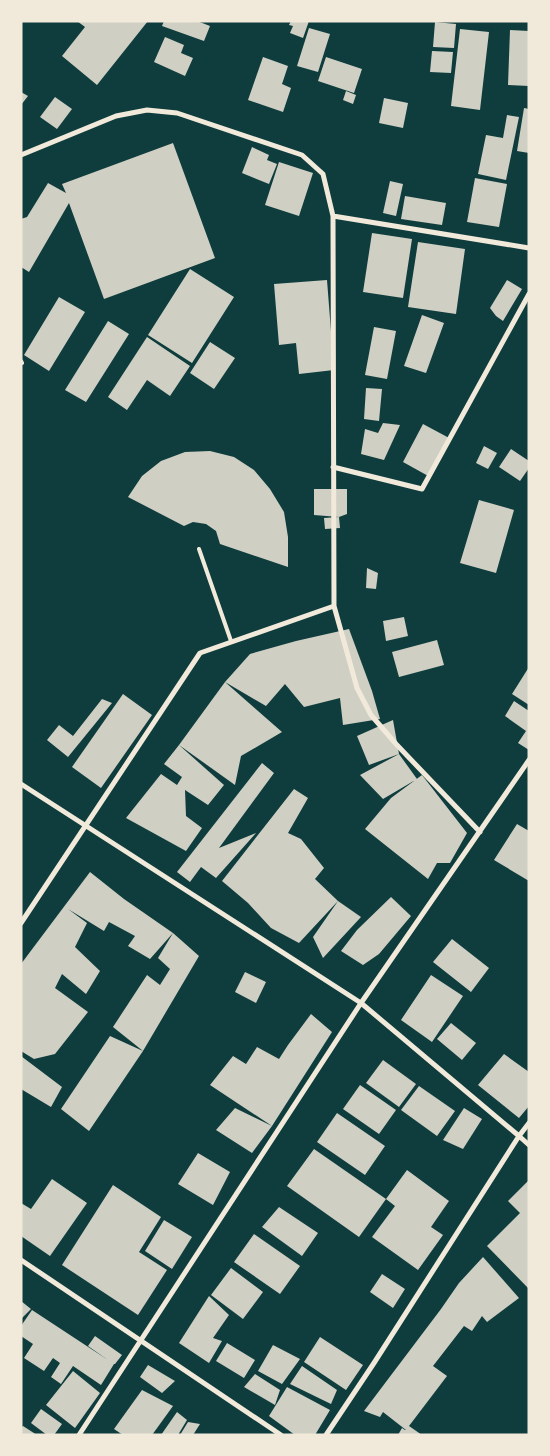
<svg xmlns="http://www.w3.org/2000/svg" width="550" height="1456" viewBox="0 0 550 1456" font-family="'Zilla Slab',serif">
	<style>
		.building { fill: #cfcfc3 }
		.lines { fill: none; stroke-linecap: round; stroke-linejoin: round }
		.service { stroke: #f1e9da; stroke-width: 4 }
		.minor { stroke: #f1e9da; stroke-width: 5 }
	</style>
	<rect width="100%" height="100%" fill="#0f3d3e"/>
	<path class="building" d="M77,21H148L97,85L62,56L85,27Z
		M164,21H197L210,26L204,41L162,26Z
		M291,21H309L303,38L290,33L293,26L289,25Z
		M435,22L456,24L454,48L433,47Z
		M309,28L330,34L318,72L297,66Z
		M460,29L489,32L480,110L451,106Z
		M510,30L529,31V86L508,85Z
		M165,37L184,45L181,53L193,58L185,76L154,62Z
		M432,51L453,52L451,73L430,72Z
		M263,57L288,66L282,84L291,88L283,112L248,100Z
		M326,57L362,69L354,93L318,81Z
		M346,91L356,95L353,104L343,100Z
		M21,92L28,96L21,105Z
		M55,97L72,109L57,129L40,117Z
		M384,98L408,103L403,128L379,123Z
		M524,108L529,109V153L517,151Z
		M507,115L519,117L506,180L478,174L486,135L503,138Z
		M173,143L215,258L104,299L69,203L29,272L21,267V219L27,217L48,183L66,193L62,184Z
		M252,147L269,155L267,160L277,164L269,184L242,173Z
		M279,162L313,173L299,216L265,205Z
		M475,178L507,184L499,227L467,222Z
		M390,181L403,184L396,216L383,213Z
		M405,196L446,203L442,225L401,219Z
		M372,233L412,239L403,298L363,292Z
		M418,242L465,249L456,314L408,307Z
		M190,269L234,297L192,363L148,335Z
		M327,280L334,370L299,374L296,343L279,345L274,284Z
		M507,280L522,289L503,321L496,316L490,308Z
		M59,297L85,312L49,371L24,355Z
		M422,315L444,323L426,373L404,366Z
		M108,321L129,334L86,402L65,390Z
		M374,327L396,331L387,379L365,375Z
		M147,337L190,366L170,396L147,380L127,410L108,397Z
		M210,342L235,358L214,389L190,373Z
		M366,388L382,389L379,421L364,419Z
		M383,423L400,425L384,460L361,454L365,429L378,433Z
		M423,424L451,439L430,477L403,462Z
		M484,446L497,453L488,469L476,463Z
		M511,449L529,461V468L520,481L499,467Z
		M210,451L234,457L254,470L270,489L284,512L288,537V567L220,544L216,531L206,524L193,522L184,526L128,497L142,476L161,461L185,452Z
		M314,489H347V514L339,517L314,515Z
		M479,500L514,510L496,573L460,563Z
		M339,517L340,528L325,529L324,518Z
		M367,568L378,573L376,589L366,588Z
		M404,617L408,636L386,641L383,621Z
		M349,629L372,691L380,719L343,725L340,698L304,707L285,684L266,706L225,682L282,732L241,756L235,785L179,745L225,682L250,654L296,641Z
		M437,640L444,665L399,677L392,652Z
		M529,667V705L512,694Z
		M123,694L152,715L101,788L72,767Z
		M102,699L112,703L68,757L47,740L59,725L73,736Z
		M514,701L529,711V750L518,743L526,731L505,716Z
		M393,720L399,754L369,765L357,736Z
		M179,745L224,785L208,805L185,790L186,816L202,828L186,851L126,818L161,774L177,785L182,777L164,764Z
		M399,754L417,779L383,799L360,775Z
		M262,763L274,773L219,848L256,833L216,878L201,867L190,882L177,872Z
		M422,775L467,833L450,863H437L428,879L365,829L391,798Z
		M294,789L308,798L288,833L301,839L324,868L315,879L338,901L361,917L323,958L313,937L338,901L299,943L271,928L248,903L222,881Z
		M517,824L529,831V881L494,860Z
		M90,872L124,899L173,933L199,956L143,1051L113,1027L147,975L160,985L170,969L158,958L173,933L150,959L128,946L135,936L109,922L104,931L68,909L87,923L75,947L100,971L86,994L62,974L55,988L88,1012L55,1054L34,1059L21,1051V964Z
		M391,897L411,916L379,954L363,965L341,951L357,930Z
		M452,939L489,968L471,992L433,962Z
		M245,972L266,982L256,1003L235,992Z
		M431,975L463,996L432,1042L401,1020Z
		M311,1014L332,1032L272,1126L252,1153L216,1130L235,1108L272,1126L210,1085L233,1056L246,1064L257,1047L279,1059L288,1045Z
		M451,1023L476,1043L462,1060L437,1039Z
		M110,1036L143,1051L89,1131L61,1109Z
		M504,1054L529,1072V1106L519,1118L478,1085Z
		M21,1056L62,1087L51,1107L21,1089Z
		M383,1060L416,1084L399,1107L366,1083Z
		M360,1085L396,1110L379,1134L343,1109Z
		M419,1086L455,1111L437,1136L401,1110Z
		M464,1108L482,1119L463,1149L443,1140Z
		M337,1113L385,1146L365,1175L317,1142Z
		M314,1149L386,1199L359,1237L287,1186Z
		M198,1153L230,1172L213,1205L178,1184Z
		M407,1170L449,1201L431,1227L443,1235L418,1270L372,1237L395,1206L386,1199Z
		M52,1179L87,1203L50,1256L21,1236V1203L31,1209Z
		M529,1180V1287L528,1288L487,1246L520,1213L508,1201Z
		M113,1185L161,1217L139,1252L167,1270L138,1315L62,1265Z
		M279,1207L318,1233L302,1256L262,1227Z
		M164,1220L192,1237L172,1269L145,1251Z
		M254,1234L300,1266L280,1294L234,1262Z
		M483,1257L519,1298L487,1322L482,1316L472,1331L464,1326L433,1366L447,1376L409,1426L422,1435H398L402,1428L405,1430H406L383,1412L380,1417L364,1411L441,1309L459,1283Z
		M231,1268L263,1292L243,1319L211,1295Z
		M382,1274L405,1289L393,1308L370,1292Z
		M209,1296L229,1315L213,1338L222,1341L209,1363L179,1343Z
		M21,1301L31,1309L21,1319Z
		M32,1310L108,1360L88,1346L95,1336L122,1355L115,1364H114L101,1385L73,1366L61,1384L51,1377L60,1363L53,1358L44,1371L24,1358L33,1344L21,1336V1326Z
		M320,1337L363,1365L346,1390L304,1362Z
		M227,1343L255,1360L244,1378L216,1361Z
		M273,1345L300,1359L282,1384L258,1371Z
		M148,1365L175,1381L162,1393L140,1377Z
		M302,1366L337,1390L331,1404L290,1384Z
		M73,1371L100,1393L75,1428L46,1405Z
		M255,1374L280,1390L275,1405L244,1387Z
		M287,1387L330,1410L315,1435H295L269,1416Z
		M142,1390L173,1406L152,1435H123L114,1429Z
		M41,1409L62,1424L54,1435H47L31,1423Z
		M177,1412L187,1420L178,1435H161Z
		M188,1422L200,1424L193,1435H180Z
		M23,1426L37,1435H21V1428Z"/>
	<g class="lines">
		<path class="service" d="M21,361L22,363
			M199,549L231,641"/>
		<path class="minor" d="M21,155L116,116L147,110L177,113L302,155L323,174L333,216L334,606L357,688L371,715L396,744L480,832
			M333,216L529,248
			M333,467L422,489L529,294
			M21,784L361,1003L519,1136L529,1145
			M21,923L200,653L334,606
			M21,1260L281,1435
			M79,1435L361,1003L529,760
			M326,1435L374,1363L519,1136L529,1123"/>
	</g>
	<rect width="550" height="1456" fill="none" stroke="#f1e9da" stroke-width="45"/>
</svg>
